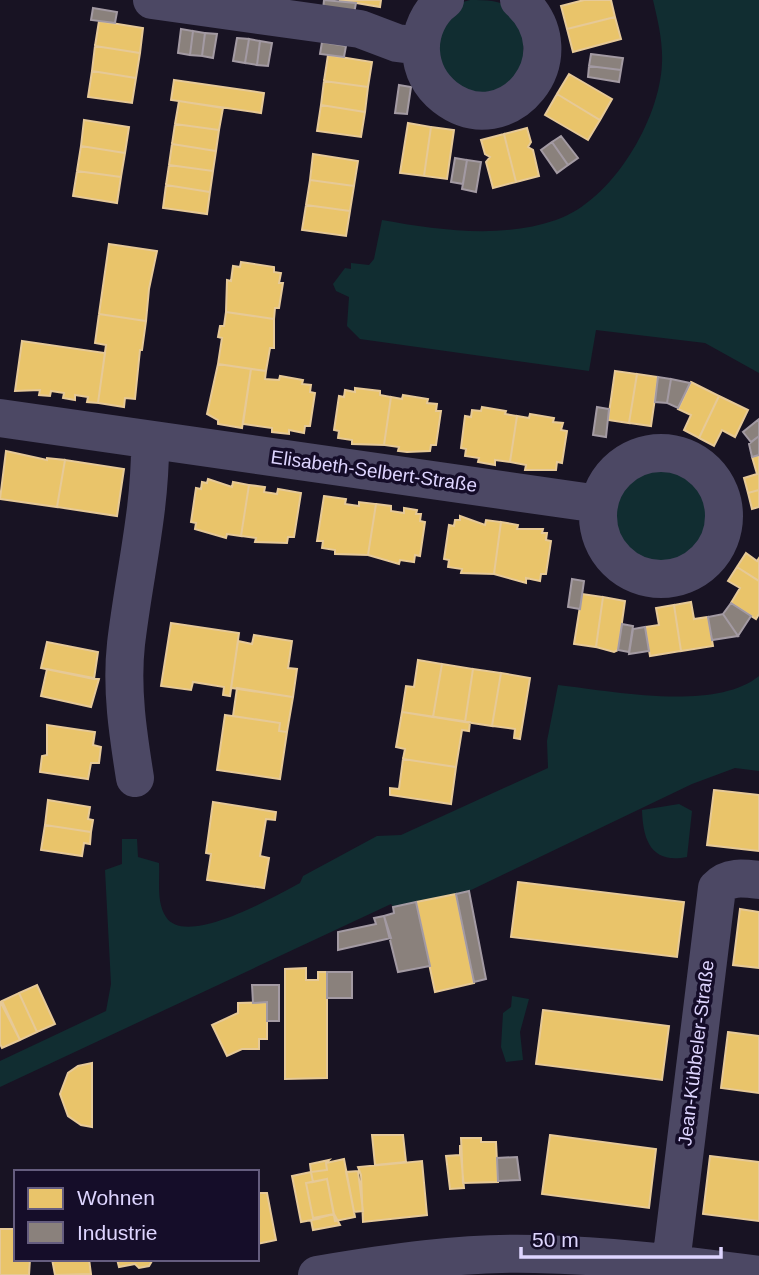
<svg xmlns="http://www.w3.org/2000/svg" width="759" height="1275" viewBox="0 0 759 1275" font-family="Helvetica,sans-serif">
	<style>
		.green { fill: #112d31 }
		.homes { fill: #e9c46a; stroke: #e6c997; stroke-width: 2 }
		.industry { fill: #8a817c; stroke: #a39aa3; stroke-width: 2 }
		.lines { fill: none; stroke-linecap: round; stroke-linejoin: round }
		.minor { stroke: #4c4864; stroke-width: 38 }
		.labels { text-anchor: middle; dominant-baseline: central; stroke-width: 7; stroke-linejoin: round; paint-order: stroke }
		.street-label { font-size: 19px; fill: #ded5ff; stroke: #150d29 }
	</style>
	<rect width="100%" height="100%" fill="#181323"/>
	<path class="green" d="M470,0C494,0 506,1 524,18L523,80L478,98L438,72L439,23L463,2Z
		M653,0H759V373L705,343L596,330L589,371L360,339L347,326L349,297L336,291L333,284L345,268L351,269V263L369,265L374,259L382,220C437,230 502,239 556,220C612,201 660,120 662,63C663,42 658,21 653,0Z
		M607 517a53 53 0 1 1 106 0a53 53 0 1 1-106 0Z
		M759,676V771L735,768L692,784L469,891L393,907L391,904L0,1087V1061L106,1011L111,984L105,870L122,864V839H137L138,857L159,863C160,880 156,902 166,917C186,948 275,896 300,883L303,876L377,836L401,835L548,768L547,741L558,685C612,691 715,712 759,676Z
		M679,804L692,811L687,857C651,864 643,840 642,810Z
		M512,996L529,999L520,1032L523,1060L506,1062L501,1047L503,1013L511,1007Z"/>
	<path class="homes" d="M339,0H381L380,7Z
		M584,0H611L615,17L567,29L561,6Z
		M615,17L621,39L573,52L567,29Z
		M99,21L143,28L140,53L95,46Z
		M95,46L140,53L136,78L92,71Z
		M328,55L372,62L368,87L324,81Z
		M92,71L136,78L132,103L88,97Z
		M569,74L612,99L600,120L557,94Z
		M174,80L264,93L261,113L171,100Z
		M324,81L368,87L365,112L321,105Z
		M557,94L600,120L588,140L545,115Z
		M179,101L223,108L219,130L175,124Z
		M321,105L365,112L361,137L317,131Z
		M84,120L129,127L125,153L81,146Z
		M408,123L431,127L424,176L400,173Z
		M175,124L219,130L216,151L172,144Z
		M431,127L454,130L447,179L424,176Z
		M527,128L531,142L528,147L533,150L539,176L516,182L504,134Z
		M504,134L516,182L493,188L486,162L490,157L485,154L481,140Z
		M172,144L216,151L213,171L169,165Z
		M81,146L125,153L121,177L77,171Z
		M313,154L358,161L354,186L310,180Z
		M169,165L213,171L210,192L166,185Z
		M77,171L121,177L117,203L73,196Z
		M310,180L354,186L350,211L306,205Z
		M166,185L210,192L207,214L163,208Z
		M306,205L350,211L346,236L302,230Z
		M109,244L157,251L149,289L146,321L99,314Z
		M241,262L274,267V272L281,273L279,283H283L279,308H275L274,319L226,312L227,280L231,281L233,266L240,267Z
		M226,312L274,319V348H270L266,371L218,364L222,338L218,337L220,326H224Z
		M99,314L146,321L142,350H140L135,399L125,398L124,407L98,403L106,345L95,343Z
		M22,341L105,353L98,403L87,402L88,397L75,395V400L63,398L64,393L51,391L50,396L39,395L40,390L15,391Z
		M218,364L251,369L242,428L218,424V420L207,414Z
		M251,369L266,371L265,379L279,380L280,376L303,380L302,384L311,385L310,392L315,393L310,426H305L304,433L289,430V434L272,432V428L243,424Z
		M615,371L637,374L629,423L608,420Z
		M637,374L658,377L651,426L629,423Z
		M691,382L719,396L699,438L684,430L691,415L678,409Z
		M355,388L380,391V395L391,397L384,445L352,444V440L338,438L339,431L334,430L339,396L344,397L345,390L355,392Z
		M403,395L428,399L427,403L437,404L436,411H441L436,445H431L430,451L407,452L398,451L399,447L384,445L391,397L402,399Z
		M719,396L748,410L735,437L722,430L714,446L699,438Z
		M482,407L506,411L505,414L517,416L510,462L495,460V465L478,462L479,458L465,456L466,449L461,448L465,416L471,417L472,410L481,411Z
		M530,414L554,418L553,422L563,423L561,430L567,431L562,463L557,462L556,470H525L526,465L510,462L517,416L529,418Z
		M6,451L47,460V458L65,460L57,507L0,499Z
		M759,455V490L748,493L744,478L757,474L752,457Z
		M65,460L124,469L117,516L57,507Z
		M208,479L232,487L233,482L249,485L241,536L227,534L226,538L195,529L196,523L191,522L196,488L201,489L202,482L207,483Z
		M249,485L265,487L264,492L271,493L277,494L278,489L301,493L294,537H288L287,543L255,542L256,538L241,536Z
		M759,490V507L752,509L748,493Z
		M324,496L346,499L345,504L359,506V502L376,504L368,555L335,554V550L322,548L323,541H317Z
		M376,504L391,506V511L404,513V508L417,510L416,514H421L420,521L425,522L420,556L415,555L414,562L400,560L399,564L368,555Z
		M460,516L485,525L486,520L501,522L494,574L461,573L462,569L448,567L449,560L444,559L449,525L454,526L455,520H460Z
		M501,522L518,525L517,529H543L542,533H547L546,540L551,541L546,574H541L540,581L526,578V583L494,574Z
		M746,553L757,561L759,558V581L737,567Z
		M737,567L759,581V614L756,619L731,603L740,588L728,581Z
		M582,594L603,597L596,647L574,644Z
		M603,597L625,601L618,650L614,652L596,647Z
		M691,602L694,619L708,617L713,646L681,651L674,605Z
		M674,605L681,651L650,656L645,627L659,625L656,608Z
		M171,623L239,633L230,696L223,695L224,687L193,682L191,690L161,686Z
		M254,635L292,641L288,668L297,669L293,697L231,688L238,641L252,644Z
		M47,642L98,652L94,679L41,668Z
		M418,660L442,664L433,717L402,712L406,686L414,687Z
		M442,664L473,669L465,722L433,717Z
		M47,669L99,679L91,707L41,696Z
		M473,669L501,673L492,726L465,722Z
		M501,673L530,678L520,739L514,738L515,729L492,726Z
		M237,688L293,697L287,732L279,731L280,723L233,716Z
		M402,712L470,722L469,731L462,730L456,767L403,759L405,749L396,747Z
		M225,715L280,723L279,731L287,732L280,779L217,770Z
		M47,725L95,732L93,745L101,747L99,763H91L88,779L40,772L42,756L47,755Z
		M403,759L456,767L451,804L390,795V788L399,789Z
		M714,790L759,795V851L707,845Z
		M48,800L90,807L88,819L93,820L91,832L45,825Z
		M213,802L276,812L275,820L266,819L260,856L269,858L264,888L207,880L211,854L206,853Z
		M45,825L91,832L90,844L84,843L82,856L41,850Z
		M518,882L684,902L677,957L511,937Z
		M456,894L474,983L435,992L416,902Z
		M740,909L759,912V968L733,965Z
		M306,968V980H318V972H327V1078L285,1079V969Z
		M37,985L55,1024L37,1032L19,993Z
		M19,993L37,1032L20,1040L2,1001Z
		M0,1001L20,1040L2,1048L0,1044Z
		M267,1002V1039H259V1049H242L227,1056L212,1025L238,1013V1003Z
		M543,1010L669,1026L662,1080L536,1064Z
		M728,1032L759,1036V1093L721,1088Z
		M92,1063V1127L81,1125L68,1116L60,1094L68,1073L78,1066Z
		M372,1135H403L406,1162L375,1165Z
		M550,1135L656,1149L649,1208L542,1194Z
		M461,1138H481V1142H496L498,1182L463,1183Z
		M460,1145L464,1188L450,1189L446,1156L460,1155Z
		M710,1156L759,1162V1221L703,1214Z
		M344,1159L355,1217L335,1221L327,1179L313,1182L311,1172L327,1170L326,1163Z
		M329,1160L326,1163L327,1170L311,1172L310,1164Z
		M422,1161L427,1215L363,1222L361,1175L358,1167Z
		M358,1171L363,1211L354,1212L346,1172Z
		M311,1172L313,1182L306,1183L313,1218H322L301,1222L292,1176Z
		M327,1179L334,1214L313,1218L306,1183Z
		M257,1193H267L276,1240L257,1244Z
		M334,1214L340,1225L313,1230L311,1220Z
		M0,1229H16V1259H30L29,1275H0Z
		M52,1259H89L91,1274L55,1275Z
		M117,1259H152V1261L149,1266L139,1268L135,1264L119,1267Z"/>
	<path class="industry" d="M324,0L356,3L354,14L323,10Z
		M93,8L117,12L115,23L91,20Z
		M181,29L193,31L190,55L178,53Z
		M193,31L205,33L202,56L190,55Z
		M205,33L217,34L213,58L202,56Z
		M237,38L249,39L245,63L233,61Z
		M249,39L260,41L257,65L245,63Z
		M260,41L272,43L268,66L257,65Z
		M322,42L346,46L344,57L320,54Z
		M591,54L623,58L621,70L589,66Z
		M589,66L621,70L619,82L588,77Z
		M399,85L411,87L407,114L395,113Z
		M561,136L578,158L568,165L552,142Z
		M552,142L568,165L557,173L541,150Z
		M455,158L467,160L463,184L451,182Z
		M467,160L481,162L476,192L462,189Z
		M658,377L671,379L667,403L655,402Z
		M671,379L690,383L678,408L667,403Z
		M597,407L609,409L606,437L593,435Z
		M759,419V436L751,442L743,432Z
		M759,436V455L752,457L749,444Z
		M572,579L584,581L580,609L568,607Z
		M731,603L751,616L738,636L723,614Z
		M723,614L738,636L712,640L708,617Z
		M622,624L633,626L629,652L618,650Z
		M645,627L649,651L629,654L633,629Z
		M469,891L486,979L474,982L456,894Z
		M416,902L430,966L398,972L384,916L394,913L393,907Z
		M384,916L391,938L338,950V932L376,924L374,918Z
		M327,972H352V998H327Z
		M252,985H279V1021H267V1002L253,1003Z
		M517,1157L520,1180L498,1181L497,1158Z"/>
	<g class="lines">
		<path class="minor" d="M152,0L360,29L397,43L420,46
			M445,0C429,11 420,32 421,51C422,70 430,85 445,97C507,145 581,56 519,0
			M0,418L599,504
			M598 516a63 63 0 1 1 126 0a63 63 0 1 1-126 0Z
			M135,778C128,734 121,689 126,644C134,575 151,509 150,440
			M671,1263L717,888C728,876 743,878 759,880
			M317,1275C389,1263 462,1252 535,1254C610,1255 685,1265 759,1275"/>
	</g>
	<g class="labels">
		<g class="street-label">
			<text transform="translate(374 471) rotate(8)">Elisabeth-Selbert-Straße</text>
			<text transform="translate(696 1053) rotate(-83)">Jean-Kübbeler-Straße</text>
		</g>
	</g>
	<rect x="14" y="1170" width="245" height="91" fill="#150d29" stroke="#655d7f" stroke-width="2"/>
	<rect x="28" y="1188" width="35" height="21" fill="#e9c46a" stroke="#655d7f" stroke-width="2"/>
	<text x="77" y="1205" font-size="21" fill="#ded5ff">Wohnen</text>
	<rect x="28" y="1222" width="35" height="21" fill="#8a817c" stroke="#655d7f" stroke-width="2"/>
	<text x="77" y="1240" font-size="21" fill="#ded5ff">Industrie</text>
	<path d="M521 1247v10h200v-10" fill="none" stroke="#ded5ff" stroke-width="3.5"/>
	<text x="532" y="1247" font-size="21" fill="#ded5ff" stroke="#150d29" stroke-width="5" paint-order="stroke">50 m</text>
</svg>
